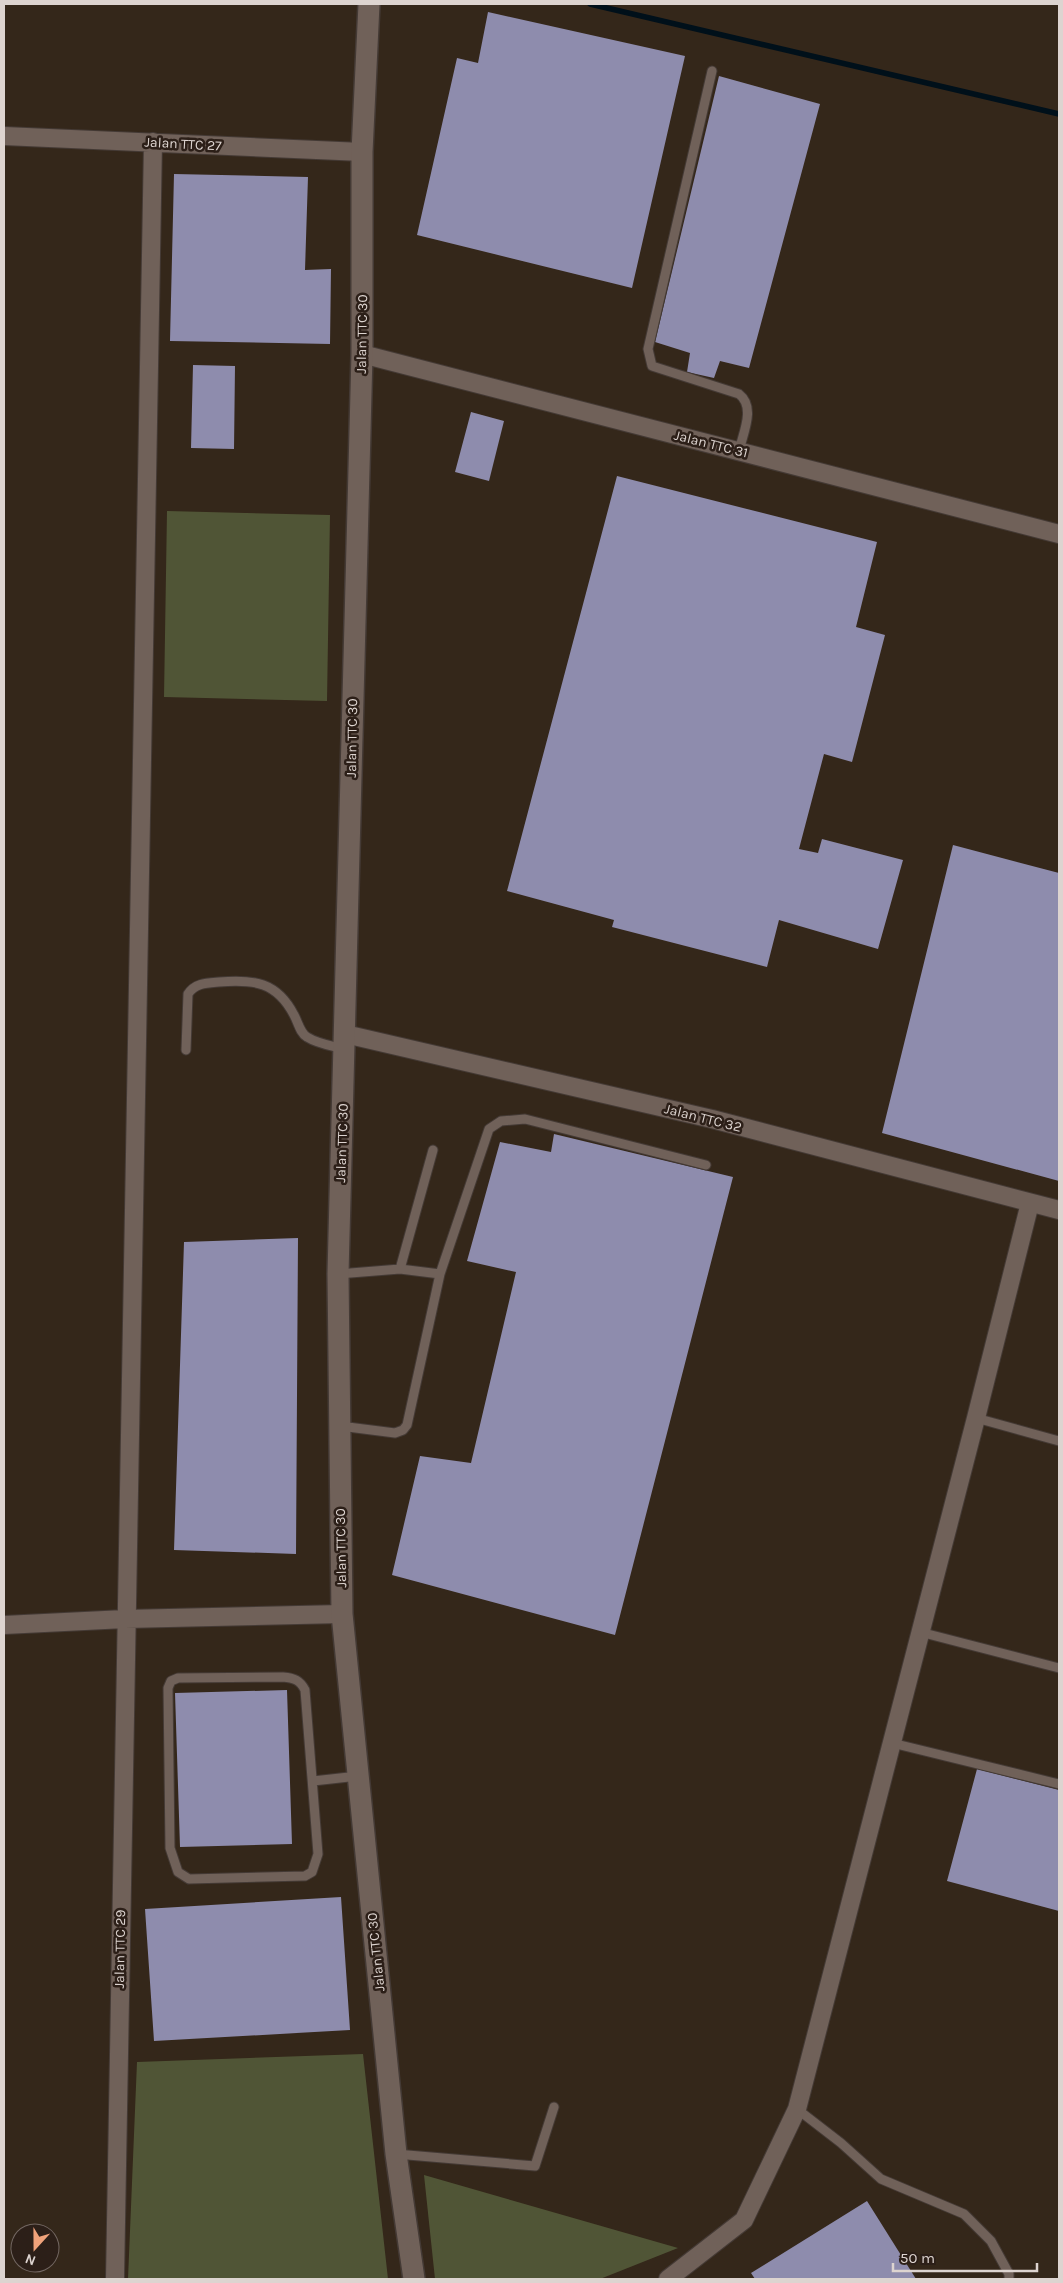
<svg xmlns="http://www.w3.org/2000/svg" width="1063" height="2283" viewBox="0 0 1063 2283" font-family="Karla,sans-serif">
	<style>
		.industrial { fill: #34271a; fill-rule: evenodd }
		.forest { fill: #505536 }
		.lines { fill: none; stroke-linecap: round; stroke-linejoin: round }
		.stream { stroke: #00101a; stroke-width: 5.5 }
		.building { fill: #8e8cad }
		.service-casing { stroke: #443a35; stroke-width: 11 }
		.minor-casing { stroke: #443a35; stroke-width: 20 }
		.tertiary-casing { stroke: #443a35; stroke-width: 24 }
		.service { stroke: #706159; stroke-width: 9 }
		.minor { stroke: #706159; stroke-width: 18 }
		.tertiary { stroke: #706159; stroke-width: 21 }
		.labels { text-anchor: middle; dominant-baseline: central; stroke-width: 5; stroke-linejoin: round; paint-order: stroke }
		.street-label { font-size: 14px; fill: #ddd4d0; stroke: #2c1f18 }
	</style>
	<rect width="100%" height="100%" fill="#2c1f18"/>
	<path class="industrial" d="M4,4H1059V2279H4ZM20,2233H50V2263H20Z"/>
	<path class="forest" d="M167,511L330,515L327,701L164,697Z
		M363,2054L388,2279H128L137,2062Z
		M424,2175L678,2248L600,2279H435Z"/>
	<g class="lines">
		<path class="stream" d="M590,4L1059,114"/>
	</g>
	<path class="building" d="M488,12L685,56L632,288L417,235L457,58L478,63Z
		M719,76L820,104L749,368L720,361L714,378L687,372L690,353L655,342Z
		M174,174L308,177L305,270L331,269L330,344L170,341Z
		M193,365L235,366L234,449L191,448Z
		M471,412L504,421L489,481L455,472Z
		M617,476L877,542L856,627L885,635L852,762L824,754L799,849L818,853L822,839L903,860L878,949L779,920L767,967L612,927L614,920L507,891Z
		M953,845L1059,873V1181L882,1133Z
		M554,1134L733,1177L615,1635L392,1575L420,1456L471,1463L516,1272L467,1261L500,1142L551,1152Z
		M298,1238L296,1554L174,1550L184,1242Z
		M287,1690L292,1844L180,1847L175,1693Z
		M977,1769L1059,1790V1911L947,1881Z
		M341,1897L350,2030L154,2041L145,1909Z
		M867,2201L916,2279H755L751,2273Z"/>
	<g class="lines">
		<g class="service-casing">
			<path id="service" d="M712,71L648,349L652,366L739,394C756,407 743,433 739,451
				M186,1050L188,994C195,983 207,983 219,982C254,979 277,982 294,1015C298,1022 300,1033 307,1037C318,1044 333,1046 344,1049
				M400,1269L433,1150
				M338,1274L400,1269L440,1274L407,1425L403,1430L395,1433L340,1426
				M440,1274L489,1129L501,1121L525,1119L706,1165
				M976,1418L1059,1441
				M920,1632L1059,1668
				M283,1677C294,1678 300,1680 305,1690L318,1854L312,1872L305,1876L189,1879L178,1872L170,1848L168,1688L171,1681L178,1678Z
				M892,1743L1059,1784
				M313,1781L358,1776
				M797,2109L841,2143L881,2179L964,2214L991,2241L1009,2274V2279
				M396,2154L535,2166L554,2107"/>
		</g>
		<g class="minor-casing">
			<path id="minor" d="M4,136L362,152
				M362,354L1059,534
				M345,1034L712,1119L1059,1210
				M4,1625L125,1619L342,1614
				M115,2279L153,142
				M668,2279L744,2220L797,2109L976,1418L1030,1203"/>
		</g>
		<g class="tertiary-casing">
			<path id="tertiary" d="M369,4L362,152V354L338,1274L342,1614L396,2154L414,2279"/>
		</g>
		<use href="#service" class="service"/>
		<use href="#minor" class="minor"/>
		<use href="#tertiary" class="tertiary"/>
	</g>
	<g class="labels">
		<g class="street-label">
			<text transform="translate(183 144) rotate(3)">Jalan TTC 27</text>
			<text transform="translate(362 334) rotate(-89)">Jalan TTC 30</text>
			<text transform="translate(711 444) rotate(14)">Jalan TTC 31</text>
			<text transform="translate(352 738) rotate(-89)">Jalan TTC 30</text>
			<text transform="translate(703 1118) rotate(14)">Jalan TTC 32</text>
			<text transform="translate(342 1143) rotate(-88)">Jalan TTC 30</text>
			<text transform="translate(341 1548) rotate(-91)">Jalan TTC 30</text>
			<text transform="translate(120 1949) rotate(-89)">Jalan TTC 29</text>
			<text transform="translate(376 1952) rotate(-96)">Jalan TTC 30</text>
		</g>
	</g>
	<rect width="1063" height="2283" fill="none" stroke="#ddd4d0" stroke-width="10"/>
	<g transform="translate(35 2248) rotate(201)"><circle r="24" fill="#2c1f18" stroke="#736762"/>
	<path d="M0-4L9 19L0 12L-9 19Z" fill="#f0a27a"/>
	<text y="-8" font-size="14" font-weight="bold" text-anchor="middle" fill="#ddd4d0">N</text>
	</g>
	<path d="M893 2263v8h144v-8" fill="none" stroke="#ddd4d0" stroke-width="2.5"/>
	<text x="900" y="2263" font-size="15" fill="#ddd4d0" stroke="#2c1f18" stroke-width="4" paint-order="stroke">50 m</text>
</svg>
